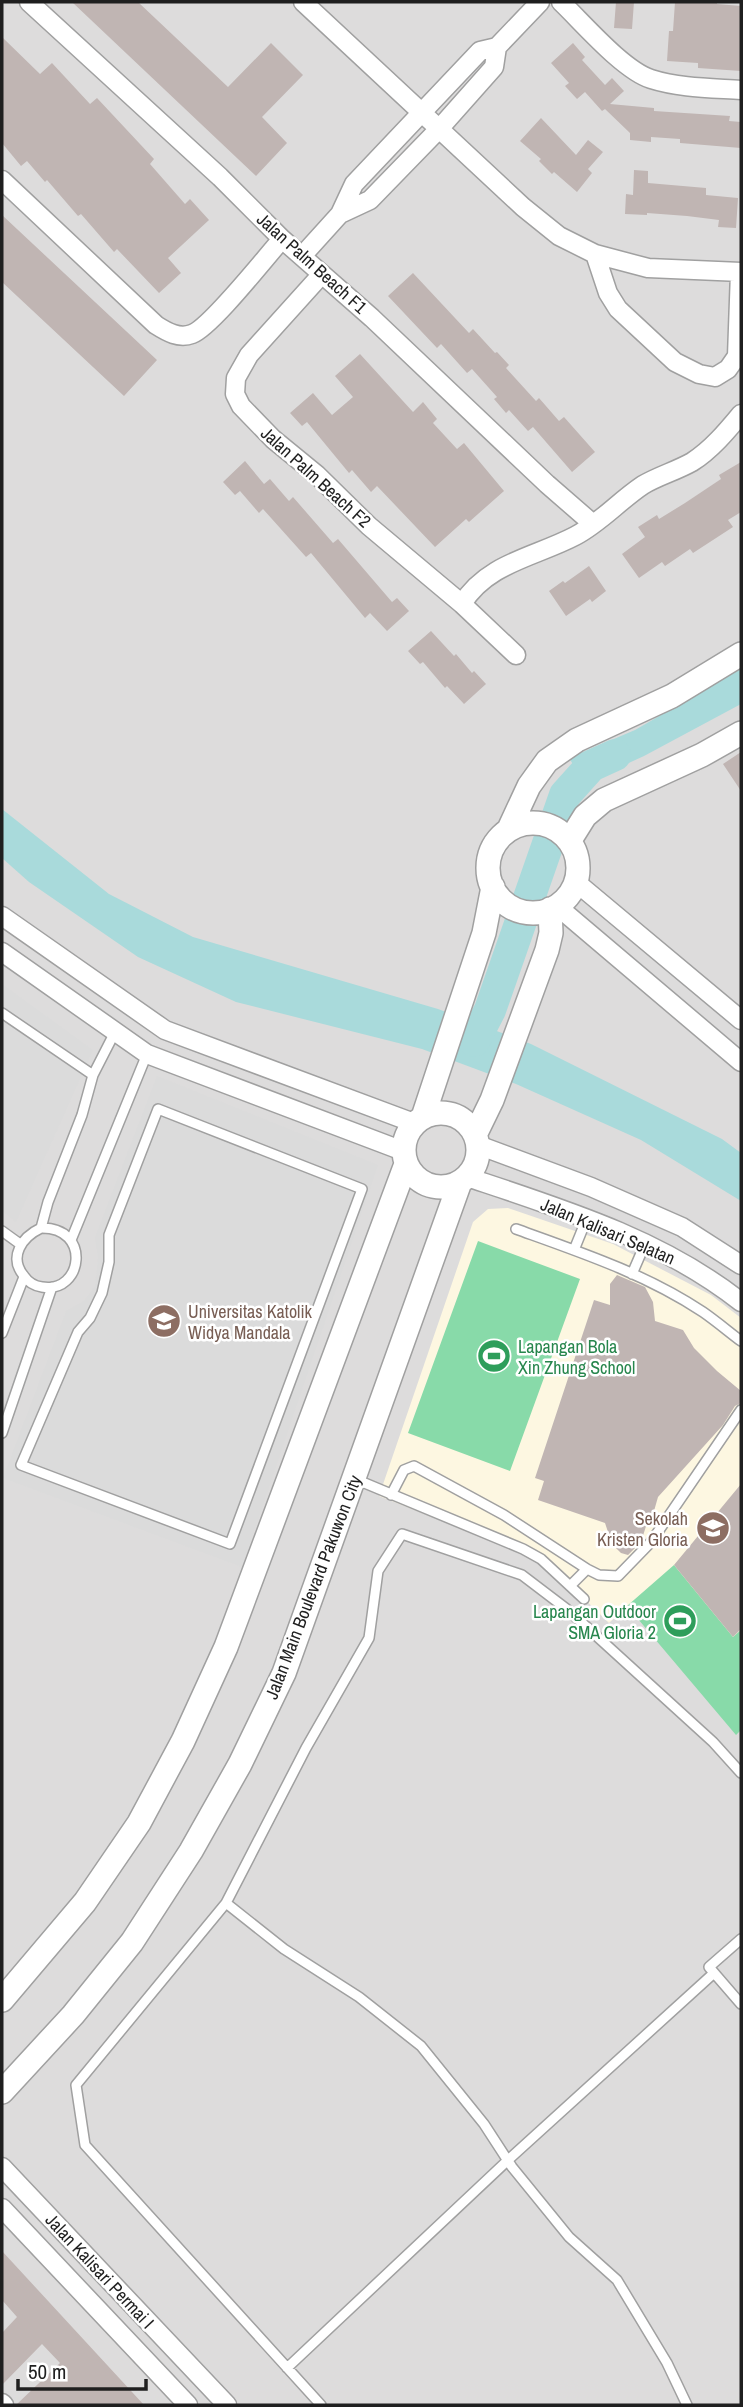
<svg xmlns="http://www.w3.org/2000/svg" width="743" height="2407" viewBox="0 0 743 2407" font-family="'Archivo Narrow',sans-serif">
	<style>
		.residential { fill: #dddcdc }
		.education { fill: #fdf7e1 }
		.pitch { fill: #88daa9 }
		.parking { fill: #dbdbdb }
		.water { fill: #a9dadb }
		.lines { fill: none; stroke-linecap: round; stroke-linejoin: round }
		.river { stroke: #a9dadb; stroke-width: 32 }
		.building { fill: #c0b5b3 }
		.service-casing { stroke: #a0a0a0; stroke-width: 12 }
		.minor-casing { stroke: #a0a0a0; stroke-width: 21 }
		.tertiary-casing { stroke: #a0a0a0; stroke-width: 26 }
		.service { stroke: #fff; stroke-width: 9 }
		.minor { stroke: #fff; stroke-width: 18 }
		.tertiary { stroke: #fff; stroke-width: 23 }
		.labels { text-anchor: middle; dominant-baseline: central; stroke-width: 5; stroke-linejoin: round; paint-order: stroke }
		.street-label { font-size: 18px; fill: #1f1f1f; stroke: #fff }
		.education-label { font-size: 18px; fill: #785e54; stroke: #fff; text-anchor: start }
		.leisure-label { font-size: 18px; fill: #27864d; stroke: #fff; text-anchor: start }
	</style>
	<rect width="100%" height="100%" fill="#efeae6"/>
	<path class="residential" d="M2,2H741V2405H2Z"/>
	<path class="education" d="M508,1208L613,1244L711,1295L741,1318V1730L627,1606L609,1623L548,1563L379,1496L473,1222L488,1209Z"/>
	<path class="pitch" d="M478,1241L580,1279L510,1471L408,1433Z
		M674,1565L733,1637L741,1630V1730L736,1735L627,1606Z"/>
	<path class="parking" d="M2,984L93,1050L16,1222L2,1211Z
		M157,1076L378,1165L242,1567L3,1478L66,1311L84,1301L95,1286L98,1259L95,1237Z"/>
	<path class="water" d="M741,669V704L644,756L585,783L569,758L635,730Z
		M2,809L109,894L193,937L438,1009L531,1044L722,1139L741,1153V1201L641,1140L516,1084L422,1049L236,1002L138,957L29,882L2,858Z"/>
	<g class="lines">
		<path class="river" d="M474,1041L490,1010L565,795L591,766L615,755"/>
	</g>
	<path class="building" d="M72,2H138L228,87L271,43L303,75L262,117L287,143L256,176Z
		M616,2H634L632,29L614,28Z
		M675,2H717V4L741,6V71L698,68V63L667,61L669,31H673Z
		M2,37L40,74L52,63L90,104L97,98L154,159L150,164L185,204L190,199L209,220L168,258L181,273L159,293L117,249L114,252L81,214L78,216L47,180L45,182L27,161L21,166L2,143Z
		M573,43L585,57L582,60L605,85L612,78L624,91L610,104L654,108V111L730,116L729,121L741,122V148L680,143V139L651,137V142L630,140V133L605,109L602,111L585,92L577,99L565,86L569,83L551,63Z
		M541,118L576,155L588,140L603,152L588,169L592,173L577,192L554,172L552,174L539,161L541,159L520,141Z
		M634,170L648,171V183L706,188V195L738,198L736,228L718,227L719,220L687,216L647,213V215L625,214L626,194L633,195Z
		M2,215L157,360L124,396L2,282Z
		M413,273L469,333L473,329L495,353L497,352L509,365L506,368L536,401L539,398L559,421L564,417L595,452L572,472L533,427L528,431L509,410L506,413L494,399L497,397L472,369L467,373L441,344L437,348L388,296Z
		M360,354L413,412L423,402L437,419L433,423L457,449L464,443L504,491L469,522L466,519L435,547L377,486L371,492L352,470L349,473L307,422L302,426L290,413L313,393L332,415L353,397L335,376Z
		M245,461L264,484L270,479L289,501L293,497L333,543L338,539L392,602L397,598L409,611L387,631L370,613L365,618L311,553L306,557L263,509L259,513L240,491L235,495L223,482Z
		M741,462V512L728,520L733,527L693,553L690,549L665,566L662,562L639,578L622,554L645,537L638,527L657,515L659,519L685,503L721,479L719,475Z
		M589,566L606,591L592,602L590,599L566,616L549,591L563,581L565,583Z
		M431,631L454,656L456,654L472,673L474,671L486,684L464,704L447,686L445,688L423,662L420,664L408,651Z
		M741,752V791L723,764Z
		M617,1275L645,1287L653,1302L655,1321L683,1330L694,1348L717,1371L741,1391V1403L735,1406L723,1425L658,1497L650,1525L647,1523L641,1542L628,1555L621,1553L612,1544L605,1523L538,1500L544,1481L535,1478L594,1300L610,1305V1284Z
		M741,1484V1629L733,1637L674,1565Z
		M2,2251L144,2405H16L60,2363L42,2344L2,2385V2333L17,2317L2,2300Z"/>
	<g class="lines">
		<g class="service-casing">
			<path id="service" d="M2,1013L93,1075
				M158,1109L362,1189L230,1544L21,1465L78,1332L90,1318L102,1293L109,1262V1235Z
				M41,1228C92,1227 83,1294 42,1287C35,1286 28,1282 24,1276C8,1257 22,1237 41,1228L48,1202L82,1115L93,1075L115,1032
				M516,1229C580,1252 646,1274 703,1312C716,1321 729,1332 741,1341
				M2,1231L20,1244
				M71,1240L147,1054
				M574,1250L587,1218
				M632,1274L645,1244
				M2,1333L24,1277
				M2,1433L52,1287
				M355,1479L523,1549L541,1559L584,1599
				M391,1495L404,1470L414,1466L504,1515L587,1569L599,1575L618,1576L651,1542L741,1410
				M570,1586L587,1569
				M226,1903L284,1949L359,1997L421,2046L484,2124L512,2167L569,2237L617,2280L667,2363L687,2405
				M741,1939L709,1967L741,2004
				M287,2368L507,2161L714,1973
				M321,2405L85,2145L76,2085L226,1903L306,1748L369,1638L378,1571L402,1534L522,1575L568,1610L713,1742L741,1773"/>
		</g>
		<g class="minor-casing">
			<path id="minor" d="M29,2L220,177L282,239L372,318L547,484L593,524
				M303,2L523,207L559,236L595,254L648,268L741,272
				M561,2C583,23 623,70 651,79C679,88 711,88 741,90
				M497,47L494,67L439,129L370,200L340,214L354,184L480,51L497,47L540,2
				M2,180L156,325C167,332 179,339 192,334C211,327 265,258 282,239
				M595,254L608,293L618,309L675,362L699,374L715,377L728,369L737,356L740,272
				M302,256L340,214
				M322,274L249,355L236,378L235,394L241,406L273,439L317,475L369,526L462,604L516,655
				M462,604C487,563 535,557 575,536C600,523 619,501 643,485C658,476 676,471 692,462C711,450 727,431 741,414
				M577,883L741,1020
				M557,906L741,1062
				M2,916L165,1030L414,1123
				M2,952L147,1054L403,1151
				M478,1145L591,1187L682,1227L741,1265
				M467,1177C563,1209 661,1239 741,1302
				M2,2167L227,2405
				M2,2208L188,2405
				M2,2403L4,2405"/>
		</g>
		<g class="tertiary-casing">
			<path id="tertiary" d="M488 868a45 45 0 1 1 90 0a45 45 0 1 1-90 0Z
				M509,829L529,786L547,761L577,740L672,696L741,654
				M570,840L585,816L604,800L702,755L741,733
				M404 1150a37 37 0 1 1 74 0a37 37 0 1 1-74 0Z
				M423,1117L484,933L493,887
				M475,1135L492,1100L547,950L551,933L550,909
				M2,2000L85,1902L139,1823L183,1741L226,1647L406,1164
				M2,2092L73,2015L132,1942L191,1851L240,1764L284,1673L460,1182"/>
		</g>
		<use href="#service" class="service"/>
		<use href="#minor" class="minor"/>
		<use href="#tertiary" class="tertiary"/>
	</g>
	<defs>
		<g id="university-disc" transform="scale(1.75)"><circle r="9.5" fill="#8d6e63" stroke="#fff"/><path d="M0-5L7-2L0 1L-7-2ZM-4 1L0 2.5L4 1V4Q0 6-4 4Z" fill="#fff"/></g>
		<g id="stadium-disc" transform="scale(1.75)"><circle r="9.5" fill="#2e9e5b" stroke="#fff"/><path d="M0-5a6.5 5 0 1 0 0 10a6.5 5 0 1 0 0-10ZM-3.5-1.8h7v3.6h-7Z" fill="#fff"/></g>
		<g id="school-disc" transform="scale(1.75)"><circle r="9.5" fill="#8d6e63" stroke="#fff"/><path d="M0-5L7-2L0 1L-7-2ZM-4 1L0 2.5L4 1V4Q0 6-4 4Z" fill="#fff"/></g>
	</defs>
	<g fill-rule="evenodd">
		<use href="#university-disc" x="164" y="1321"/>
		<use href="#stadium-disc" x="494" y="1356"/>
		<use href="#school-disc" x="713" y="1528"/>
		<use href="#stadium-disc" x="680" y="1621"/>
	</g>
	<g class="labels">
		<g class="street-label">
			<text transform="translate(312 263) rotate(42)">Jalan Palm Beach F1</text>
			<text transform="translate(316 477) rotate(42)">Jalan Palm Beach F2</text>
			<text transform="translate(608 1231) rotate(23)">Jalan Kalisari Selatan</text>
			<text transform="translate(313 1587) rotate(-69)">Jalan Main Boulevard Pakuwon City</text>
			<text transform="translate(100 2271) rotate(47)">Jalan Kalisari Permai I</text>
		</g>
		<g class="education-label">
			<text x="188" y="1311">Universitas Katolik<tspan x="188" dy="21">Widya Mandala</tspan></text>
			<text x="688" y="1518" text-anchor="end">Sekolah<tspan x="688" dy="21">Kristen Gloria</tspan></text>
		</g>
		<g class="leisure-label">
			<text x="518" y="1346">Lapangan Bola<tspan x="518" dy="21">Xin Zhung School</tspan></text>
			<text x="656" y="1611" text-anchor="end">Lapangan Outdoor<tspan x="656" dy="21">SMA Gloria 2</tspan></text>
		</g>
	</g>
	<rect width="743" height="2407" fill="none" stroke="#1f1f1f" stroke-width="7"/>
	<path d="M18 2379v10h128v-10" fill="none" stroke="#1f1f1f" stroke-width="3.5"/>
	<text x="28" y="2379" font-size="21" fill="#1f1f1f" stroke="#ffffff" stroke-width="5" paint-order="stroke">50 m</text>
</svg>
